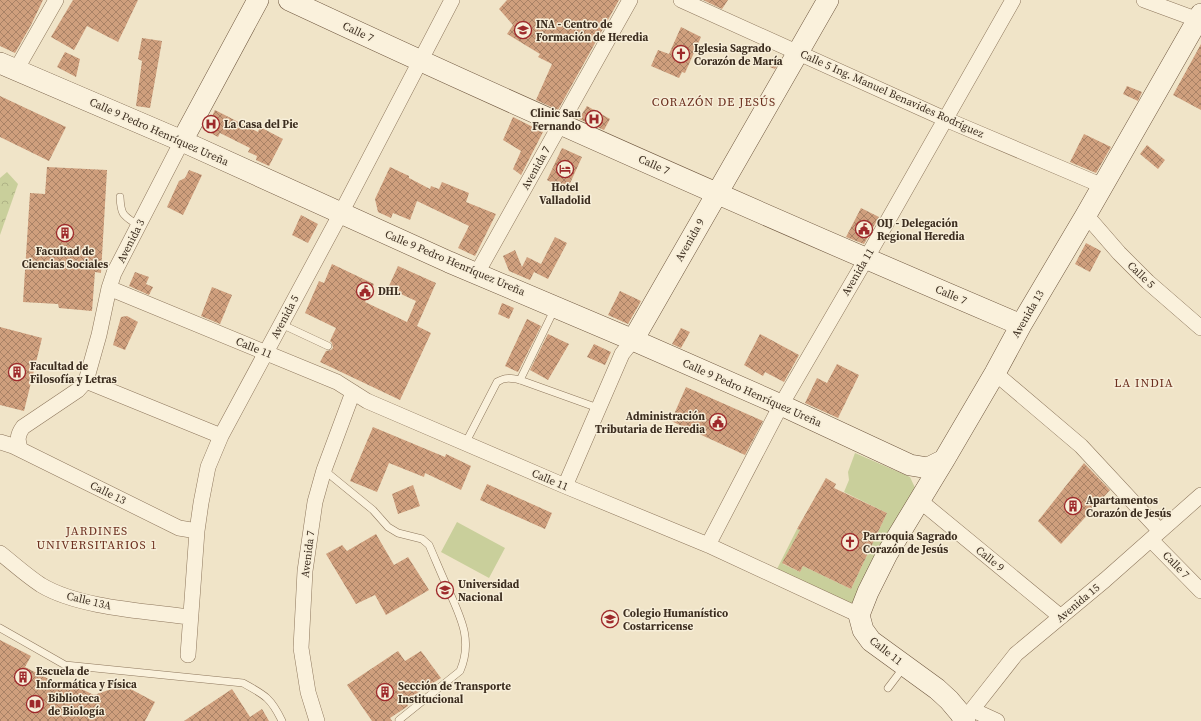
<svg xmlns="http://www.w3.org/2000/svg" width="1201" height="721" viewBox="0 0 1201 721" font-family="'Source Serif 4',serif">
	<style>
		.park { fill: url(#park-crowns) }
		.garden { fill: #c9cf9b }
		.building { fill: url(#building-cross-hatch) }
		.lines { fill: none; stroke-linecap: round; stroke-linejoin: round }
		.lane-casing { stroke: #8d765c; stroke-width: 8 }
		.street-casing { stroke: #8d765c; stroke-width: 16 }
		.secondary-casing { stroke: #6f573f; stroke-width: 22 }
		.lane { stroke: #faf1dc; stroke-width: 7 }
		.street { stroke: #faf1dc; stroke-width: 15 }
		.secondary { stroke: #faf1dc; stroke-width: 21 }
		.labels { text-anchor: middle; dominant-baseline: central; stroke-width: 3; stroke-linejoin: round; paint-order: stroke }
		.poi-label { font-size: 11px; font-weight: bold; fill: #3d2e20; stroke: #f7eed8; text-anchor: start }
		.street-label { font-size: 11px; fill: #3d2e20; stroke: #f7eed8 }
		.neighbourhood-label { font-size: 12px; letter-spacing: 1px; fill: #6b2e1e; stroke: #f7eed8 }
	</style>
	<defs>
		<pattern id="park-crowns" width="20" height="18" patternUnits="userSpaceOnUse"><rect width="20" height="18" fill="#c9cf9b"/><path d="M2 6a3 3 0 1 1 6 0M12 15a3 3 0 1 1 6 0" fill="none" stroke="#aeb285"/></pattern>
		<pattern id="building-cross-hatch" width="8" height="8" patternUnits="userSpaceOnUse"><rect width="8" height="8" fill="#cf9f7d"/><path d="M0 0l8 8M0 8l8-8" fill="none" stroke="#a98266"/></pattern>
	</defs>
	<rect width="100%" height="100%" fill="#f0e4c8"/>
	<path class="park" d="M7,172L18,184L0,235V178Z"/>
	<path class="garden" d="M855,453L910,477L916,490L854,609L776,571L797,529L800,530L783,564L800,572L803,566L851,589L887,513L844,492L849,480L848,472Z
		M457,522L505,548L489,578L441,552Z"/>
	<path class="building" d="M0,0H43L31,25L15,53L0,46Z
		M73,0H138L118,42L87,26L74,50L51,37Z
		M507,0H619L558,110L536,100L552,64L538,57L540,54L507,34L513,25L499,9Z
		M703,0H728L722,9Z
		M681,27L701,37L685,73L682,72L679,78L651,66L658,50L669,54Z
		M142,38L162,41L150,108L136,106L142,61L138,59Z
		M1201,44V110L1173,95Z
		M65,52L80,59L76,77L57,67Z
		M774,57L781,59L775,69L770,67Z
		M1127,86L1142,92L1138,101L1123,94Z
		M0,96L66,127L49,161L0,137Z
		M587,106L610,119L604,130L579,119Z
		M215,110L258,132L260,127L283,139L269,166L256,160L257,156L248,152L250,148L220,133L218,137L205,130Z
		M513,117L543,132L521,175L513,169L521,151L503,140Z
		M1084,134L1111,147L1096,173L1070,162Z
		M1147,145L1165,160L1158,169L1140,154Z
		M562,148L582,157L567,190L547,180Z
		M47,167L107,170L101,273L95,272L92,311L59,308L58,304L23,302L30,193L45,194Z
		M390,167L409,176V178L430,189L431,186L439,189L442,182L469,193L466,202L496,214L475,256L458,248L469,226L417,201L410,220L393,213L391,218L378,212L375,199Z
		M189,170L202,175L183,215L167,207L179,181L185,178Z
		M861,208L879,217L864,244L846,237Z
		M301,215L318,224L308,243L292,235Z
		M555,237L567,243L548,279L534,272L530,280L509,271L503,256L515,250L522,267L527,257L541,264Z
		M1086,243L1101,251L1090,272L1075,264Z
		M332,264L374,284L365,302L407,322L416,301L388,288L398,266L436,283L417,326L431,333L400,400L320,362L326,351L331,350L333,348L332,343L330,341L336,328L305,313L319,281L324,283Z
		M135,272L149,277L146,284L153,287L149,295L129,286Z
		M212,287L232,295L220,324L201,316Z
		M620,291L641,301L628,324L608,315Z
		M502,303L514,308L509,319L498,314Z
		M127,316L138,322L125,350L113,345L121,317Z
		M527,319L541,326L518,372L505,366Z
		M0,327L42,338L24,411L0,405Z
		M681,328L690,332L681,348L672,344Z
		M548,334L569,344L548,380L530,370Z
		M760,334L799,355L784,382L765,372L763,376L744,365Z
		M594,344L611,352L605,365L587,357Z
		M837,364L859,375L838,418L805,403L817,378L827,383Z
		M686,387L763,421L745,455L671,421Z
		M373,427L445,457L446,454L471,466L461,490L425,473L424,477L389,463L377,492L350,481Z
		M1084,463L1110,490L1061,544L1038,521Z
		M826,478L836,484L834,488L887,513L851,589L803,566L800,572L782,563L800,530L797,529Z
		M487,484L552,513L545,529L480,500Z
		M413,485L420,506L398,514L392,494Z
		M376,534L394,565L408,557L429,590L386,615L375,595L356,604L326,554L342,545L347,551Z
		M0,640L31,656L25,667L70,690L73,685L94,695L123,685L155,702L145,721H0Z
		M398,651L405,661L421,651L441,678L406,700L408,706L390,718L392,721H372L347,685Z
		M232,689L250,717L262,709L269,721H184Z"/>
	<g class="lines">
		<g class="lane-casing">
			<path id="lane" d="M120,197C121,216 123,215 139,226
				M281,324L328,346
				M520,380L555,308
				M465,444L497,382C505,377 511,378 520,380L598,408
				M324,470L373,510L388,527L398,533L422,539L429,545C436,561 442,576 449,591C461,618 473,641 460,671L399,720L400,721
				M0,628L65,665L243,683C265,695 271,698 282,721
				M888,688L904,667"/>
		</g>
		<g class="street-casing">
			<path id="street" d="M681,0L945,119L1103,186
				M1144,0L1201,21
				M16,70L56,0
				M1086,215L1119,253L1148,282L1201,328
				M477,273L630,0
				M109,288L337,382L367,401L565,486L708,545L859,615
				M995,373L1081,446L1160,531
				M86,381L221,436
				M0,442L13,446L179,528L197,531
				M21,450C17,441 17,435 23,427L78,390L86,381L99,335L109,288L114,273L182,141
				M565,486L622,354L633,340
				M919,500L1061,617
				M1151,540L1201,591
				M708,545L781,405L866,259L1013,0
				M0,553C14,564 27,576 41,585C79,608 146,611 190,617
				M188,655L197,531L201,503L208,467L221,436L341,213L452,0
				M973,710L997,721
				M964,720L1016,654L1105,580L1201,495
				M317,721L308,692L301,648L305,571L315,502L324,470L353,392"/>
		</g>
		<g class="secondary-casing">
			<path id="secondary" d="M289,0C531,113 775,220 1021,325
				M0,63L182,141L449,262L633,340L781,405L910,465L928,468L944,460
				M182,141L258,0
				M633,340L828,0
				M965,721L960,713L949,700L937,689L871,641L863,630L859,615L868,592L887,554L944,460L995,373L1021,325L1086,215L1201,14"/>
		</g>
		<use href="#lane" class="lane"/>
		<use href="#street" class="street"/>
		<use href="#secondary" class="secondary"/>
	</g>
	<defs>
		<g id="university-ring" transform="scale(0.9)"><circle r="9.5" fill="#f7eed8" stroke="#9e2a2b" stroke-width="1.5"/><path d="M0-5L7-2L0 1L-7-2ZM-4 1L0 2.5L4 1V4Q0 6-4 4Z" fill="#9e2a2b"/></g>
		<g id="church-ring" transform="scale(0.9)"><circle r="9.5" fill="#f7eed8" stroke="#9e2a2b" stroke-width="1.5"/><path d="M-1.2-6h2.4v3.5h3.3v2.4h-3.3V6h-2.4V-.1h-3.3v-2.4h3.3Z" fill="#9e2a2b"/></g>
		<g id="hospital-ring" transform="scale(0.9)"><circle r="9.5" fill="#f7eed8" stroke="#9e2a2b" stroke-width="1.5"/><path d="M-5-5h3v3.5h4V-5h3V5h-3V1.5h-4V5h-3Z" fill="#9e2a2b"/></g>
		<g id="hotel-ring" transform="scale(0.9)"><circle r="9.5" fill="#f7eed8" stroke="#9e2a2b" stroke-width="1.5"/><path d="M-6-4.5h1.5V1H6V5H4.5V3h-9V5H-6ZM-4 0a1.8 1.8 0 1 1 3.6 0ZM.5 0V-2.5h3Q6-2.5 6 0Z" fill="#9e2a2b"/></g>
		<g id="civic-ring" transform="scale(0.9)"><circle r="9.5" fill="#f7eed8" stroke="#9e2a2b" stroke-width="1.5"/><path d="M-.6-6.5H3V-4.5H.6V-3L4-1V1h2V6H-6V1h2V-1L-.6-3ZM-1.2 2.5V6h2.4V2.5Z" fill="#9e2a2b"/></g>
		<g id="building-ring" transform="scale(0.9)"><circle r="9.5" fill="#f7eed8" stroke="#9e2a2b" stroke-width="1.5"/><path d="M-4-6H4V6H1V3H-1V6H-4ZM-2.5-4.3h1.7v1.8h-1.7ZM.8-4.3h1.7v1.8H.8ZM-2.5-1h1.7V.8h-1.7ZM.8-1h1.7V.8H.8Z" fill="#9e2a2b"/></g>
		<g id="school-ring" transform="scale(0.9)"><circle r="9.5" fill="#f7eed8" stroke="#9e2a2b" stroke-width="1.5"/><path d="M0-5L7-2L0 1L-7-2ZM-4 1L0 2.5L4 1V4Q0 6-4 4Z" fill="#9e2a2b"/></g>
		<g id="library-ring" transform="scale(0.9)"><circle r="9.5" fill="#f7eed8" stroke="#9e2a2b" stroke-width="1.5"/><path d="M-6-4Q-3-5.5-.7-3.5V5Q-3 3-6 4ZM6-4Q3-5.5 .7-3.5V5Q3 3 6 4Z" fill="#9e2a2b"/></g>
	</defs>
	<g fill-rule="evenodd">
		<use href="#university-ring" x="523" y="30"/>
		<use href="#church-ring" x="681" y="54"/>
		<use href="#hospital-ring" x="594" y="119"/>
		<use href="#hospital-ring" x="211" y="124"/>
		<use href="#hotel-ring" x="565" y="169"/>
		<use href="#civic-ring" x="864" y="229"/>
		<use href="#building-ring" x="65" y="233"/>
		<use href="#civic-ring" x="365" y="291"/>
		<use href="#building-ring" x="17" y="372"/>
		<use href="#civic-ring" x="718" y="422"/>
		<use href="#building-ring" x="1073" y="506"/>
		<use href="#church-ring" x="850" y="542"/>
		<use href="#university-ring" x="445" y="590"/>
		<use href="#school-ring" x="610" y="619"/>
		<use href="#building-ring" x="23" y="677"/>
		<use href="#building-ring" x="385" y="692"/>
		<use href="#library-ring" x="35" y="704"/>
	</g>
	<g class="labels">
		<g class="poi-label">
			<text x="536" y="24">INA - Centro de<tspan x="536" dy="13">Formación de Heredia</tspan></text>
			<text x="694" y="48">Iglesia Sagrado<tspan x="694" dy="13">Corazón de María</tspan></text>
			<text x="581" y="113" text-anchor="end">Clinic San<tspan x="581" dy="13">Fernando</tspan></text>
			<text x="224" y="124">La Casa del Pie</text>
			<text x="565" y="187" text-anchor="middle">Hotel<tspan x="565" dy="13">Valladolid</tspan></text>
			<text x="877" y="223">OIJ - Delegación<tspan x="877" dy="13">Regional Heredia</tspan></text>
			<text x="65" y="251" text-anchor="middle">Facultad de<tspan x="65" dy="13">Ciencias Sociales</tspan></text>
			<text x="378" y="291">DHL</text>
			<text x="30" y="366">Facultad de<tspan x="30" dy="13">Filosofía y Letras</tspan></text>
			<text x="705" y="416" text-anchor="end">Administración<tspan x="705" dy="13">Tributaria de Heredia</tspan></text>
			<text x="1086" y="500">Apartamentos<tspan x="1086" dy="13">Corazón de Jesús</tspan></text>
			<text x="863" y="536">Parroquia Sagrado<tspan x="863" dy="13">Corazón de Jesús</tspan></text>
			<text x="458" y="584">Universidad<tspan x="458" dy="13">Nacional</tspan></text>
			<text x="623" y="613">Colegio Humanístico<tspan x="623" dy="13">Costarricense</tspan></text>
			<text x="36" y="671">Escuela de<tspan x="36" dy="13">Informática y Física</tspan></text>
			<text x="398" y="686">Sección de Transporte<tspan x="398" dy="13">Institucional</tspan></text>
			<text x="48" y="698">Biblioteca<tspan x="48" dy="13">de Biología</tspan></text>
		</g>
		<g class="street-label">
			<text transform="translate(358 32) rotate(25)">Calle 7</text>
			<text transform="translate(892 94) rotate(24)">Calle 5 Ing. Manuel Benavides Rodríguez</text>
			<text transform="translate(159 132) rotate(24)">Calle 9 Pedro Henríquez Ureña</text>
			<text transform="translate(654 165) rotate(24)">Calle 7</text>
			<text transform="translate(536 168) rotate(-61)">Avenida 7</text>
			<text transform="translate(690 240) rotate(-60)">Avenida 9</text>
			<text transform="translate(131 241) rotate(-63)">Avenida 3</text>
			<text transform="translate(455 263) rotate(23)">Calle 9 Pedro Henríquez Ureña</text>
			<text transform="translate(858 272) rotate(-60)">Avenida 11</text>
			<text transform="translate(1141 275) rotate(44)">Calle 5</text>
			<text transform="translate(951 295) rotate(23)">Calle 7</text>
			<text transform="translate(1028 314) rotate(-60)">Avenida 13</text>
			<text transform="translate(285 317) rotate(-62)">Avenida 5</text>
			<text transform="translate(254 348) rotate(22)">Calle 11</text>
			<text transform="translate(752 393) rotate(24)">Calle 9 Pedro Henríquez Ureña</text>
			<text transform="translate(550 480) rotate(23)">Calle 11</text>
			<text transform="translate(108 493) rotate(26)">Calle 13</text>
			<text transform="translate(308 554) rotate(-83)">Avenida 7</text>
			<text transform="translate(990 559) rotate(39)">Calle 9</text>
			<text transform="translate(1176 565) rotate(46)">Calle 7</text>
			<text transform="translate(89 601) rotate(13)">Calle 13A</text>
			<text transform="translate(1078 603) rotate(-40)">Avenida 15</text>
			<text transform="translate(886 651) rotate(38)">Calle 11</text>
		</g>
		<g class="neighbourhood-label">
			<text x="714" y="102">CORAZÓN DE JESÚS</text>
			<text x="1144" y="383">LA INDIA</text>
			<text x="97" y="531">JARDINES<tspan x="97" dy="14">UNIVERSITARIOS 1</tspan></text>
		</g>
	</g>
</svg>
